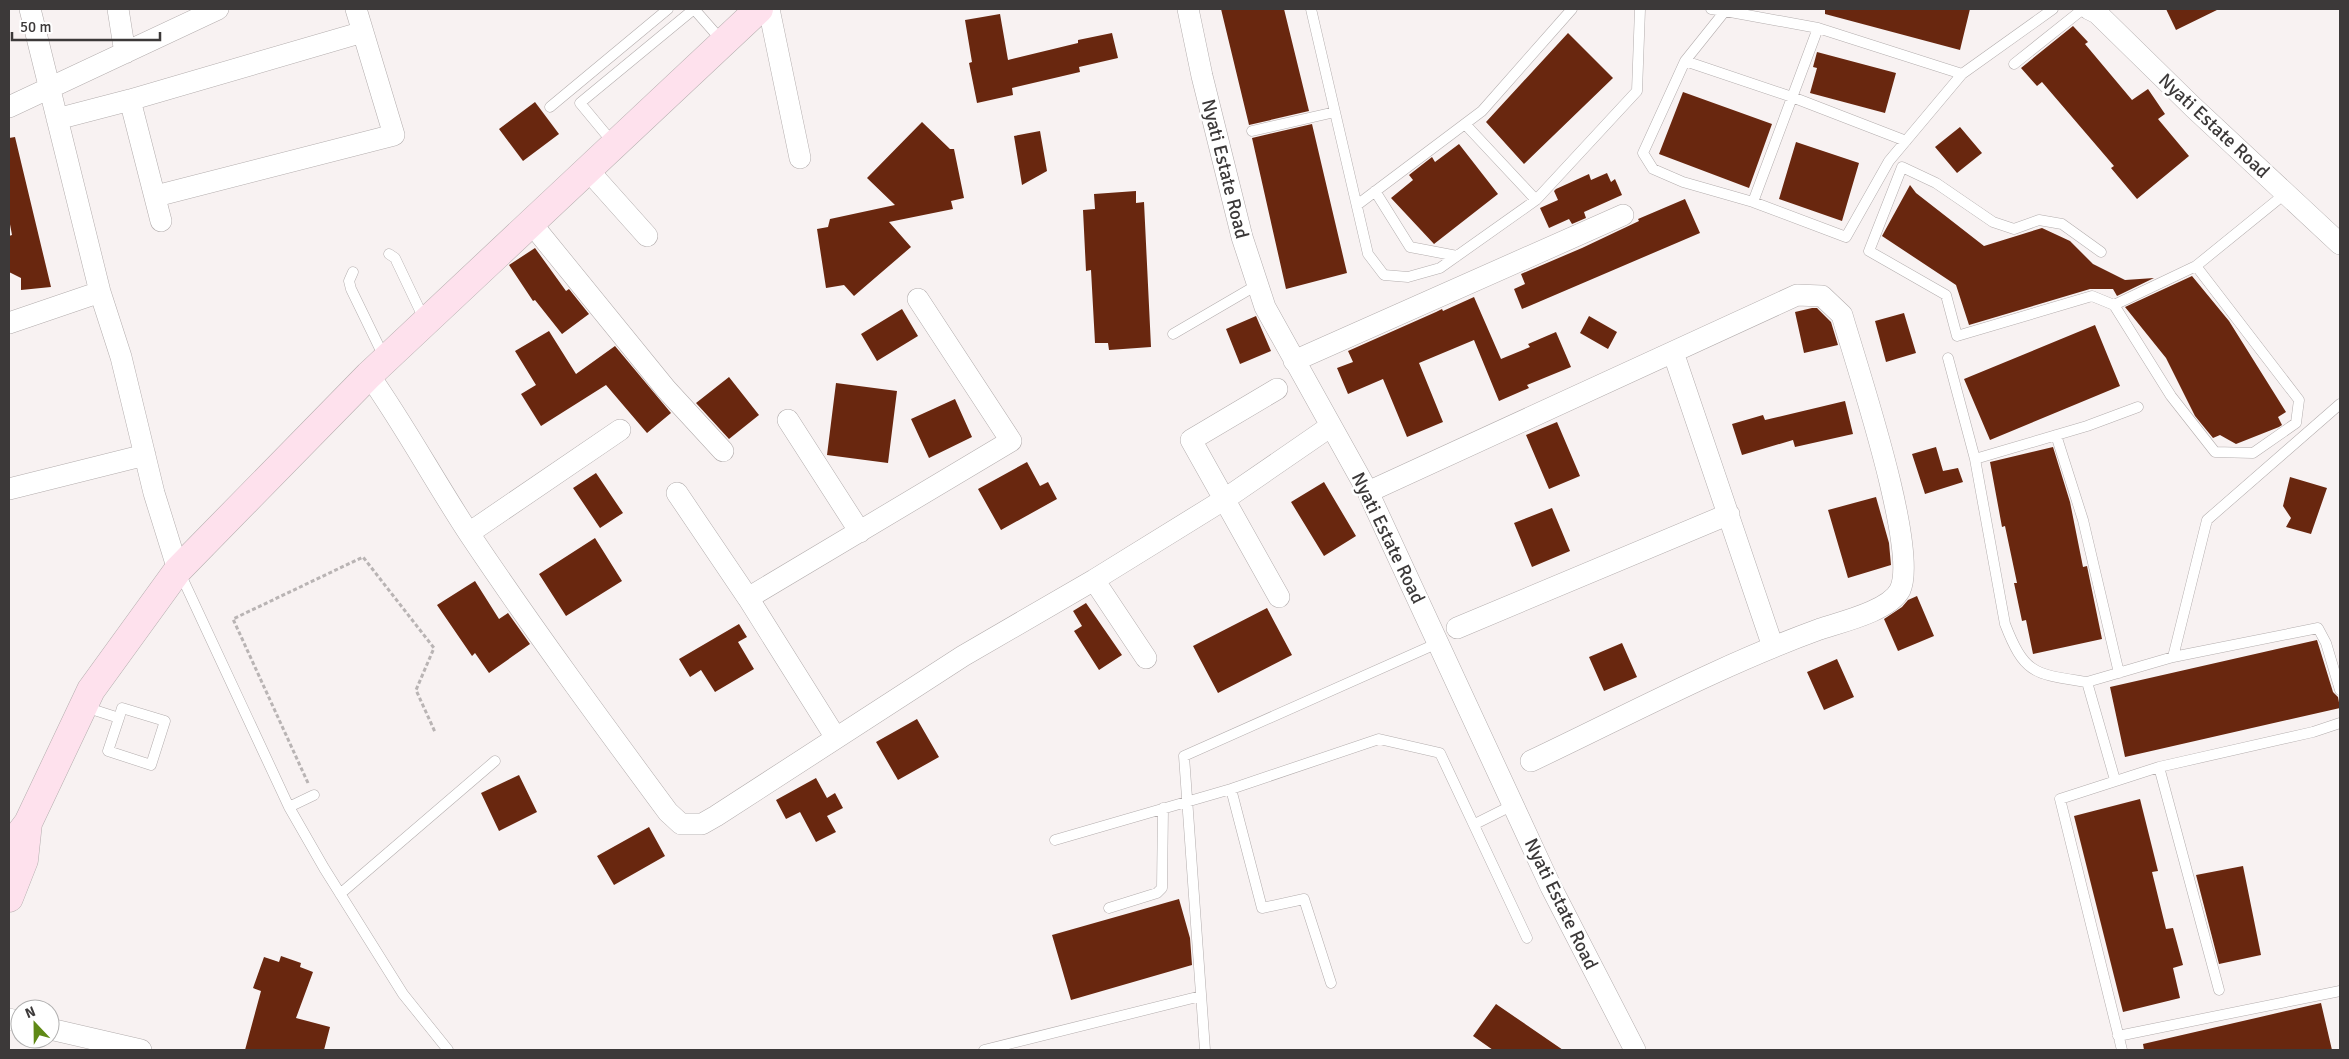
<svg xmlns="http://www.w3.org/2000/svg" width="2349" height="1059" viewBox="0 0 2349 1059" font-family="Signika,sans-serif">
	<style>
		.building { fill: #69270f }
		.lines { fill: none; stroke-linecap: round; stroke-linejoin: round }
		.service-casing { stroke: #b3adad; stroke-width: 11 }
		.minor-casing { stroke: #b3adad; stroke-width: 22 }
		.secondary-casing { stroke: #b3adad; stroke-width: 29 }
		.path { stroke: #b9b4b4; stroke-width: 3; stroke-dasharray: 4 2.5; stroke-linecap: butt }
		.service { stroke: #fff; stroke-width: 10 }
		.minor { stroke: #fff; stroke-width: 21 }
		.secondary { stroke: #fee1ed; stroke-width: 28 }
		.labels { text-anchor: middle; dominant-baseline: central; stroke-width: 5; stroke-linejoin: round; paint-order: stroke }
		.street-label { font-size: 19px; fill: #3c3939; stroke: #fff }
	</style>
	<rect width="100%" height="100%" fill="#f8f2f2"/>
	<path class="building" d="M1221,9H1284L1309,111L1249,125Z
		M1825,9H1970L1960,50L1825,14Z
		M2166,9H2219L2176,30Z
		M1000,14L1008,60L1078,43V40L1112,33L1118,58L1079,67L1080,72L1012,88L1013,95L977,103L969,63L972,62L965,20Z
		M2073,26L2088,42L2085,44L2132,100L2148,89L2165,114L2158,119L2189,156L2137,199L2111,168L2114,166L2042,82L2037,86L2021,68Z
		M1568,33L1613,78L1524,164L1486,122Z
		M1817,52L1896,73L1885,113L1810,93L1817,68L1813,67Z
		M1683,92L1772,124L1749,188L1659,154Z
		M535,102L559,134L523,161L499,129Z
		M922,122L950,149H954L964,198L951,201L953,209L889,222L911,247L854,296L844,285L826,288L817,229L828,227L830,219L895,205L867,178Z
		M1312,124L1347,273L1286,289L1252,138Z
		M1960,127L1982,153L1957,173L1935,147Z
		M1040,131L1047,171L1022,185L1014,136Z
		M15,137L51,287L21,290V278L9,272V236L12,235L9,219V138Z
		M1796,142L1859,163L1842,221L1779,199Z
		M1459,144L1498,194L1434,244L1391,198L1413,180L1409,175L1432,157L1435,162Z
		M1607,173L1611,182L1615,179L1622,195L1584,212L1586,218L1572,224L1569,219L1549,228L1540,208L1558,200L1554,191L1556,189L1589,174L1591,180Z
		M1910,185L1916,193L1984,246L2042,228L2070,241L2093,264L2125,280L2154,278L2117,296L2113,289H2090L1969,325L1956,285L1882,236Z
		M1136,191V203L1144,202L1151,347L1109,350L1108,343H1095L1091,270L1086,271L1083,210L1095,209L1094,194Z
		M1685,199L1700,233L1522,309L1514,289L1525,284L1521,274L1582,248L1639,221L1638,219Z
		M535,248L566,291L569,289L589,314L562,334L535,300L533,301L509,265Z
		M2192,276L2229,321L2286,412L2278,417L2282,425L2279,427L2236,444L2220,435L2213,438L2195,416L2166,358L2125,307Z
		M1474,297L1501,359L1530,347L1528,344L1556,332L1571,367L1527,385L1529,388L1499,401L1474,340L1419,363L1443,422L1407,437L1383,379L1348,394L1337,368L1353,362L1348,351L1436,312L1442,309L1443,311Z
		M1812,308H1817L1831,322L1838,345L1804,353L1795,312Z
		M902,309L918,336L877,361L861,334Z
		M1904,313L1916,353L1886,362L1875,321Z
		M1256,316L1271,351L1240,364L1226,329Z
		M1589,316L1617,332L1608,349L1580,333Z
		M2095,325L2120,386L1990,440L1964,379Z
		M549,331L576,374L615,346L671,413L647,433L606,385L541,426L521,394L536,385L515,351Z
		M729,377L759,415L729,439L696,403Z
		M836,383L897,391L888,463L827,455Z
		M955,399L972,437L929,458L911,419Z
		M1845,401L1853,434L1795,447L1793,440L1742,455L1732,424L1763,415L1765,420Z
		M1557,422L1580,476L1549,489L1526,435Z
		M1936,447L1943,471L1958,468L1963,482L1925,494L1912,454Z
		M2053,447L2070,502L2083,567L2087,566L2102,639L2033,654L2026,620L2022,621L2014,583H2017L2005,526L2002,527L1990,462Z
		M1027,462L1040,486L1048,482L1057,499L1001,530L978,489Z
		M596,473L623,513L600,528L573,488Z
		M2290,477L2327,488L2311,534L2286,527L2291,518L2283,506Z
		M1324,482L1356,536L1324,556L1291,502Z
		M1876,497L1889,543L1891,565L1848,578L1828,510Z
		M1552,508L1570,551L1532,567L1514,523Z
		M595,538L622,581L566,616L539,574Z
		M475,581L499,619L508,613L530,644L489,673L475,653L472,656L437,605Z
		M1917,596L1934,636L1898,651L1884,619L1902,607L1908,600Z
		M1086,603L1122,655L1099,670L1074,631L1082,626L1073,611Z
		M1267,608L1292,655L1218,693L1193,646Z
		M739,624L747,637L738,642L754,669L715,692L701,670L690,677L679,659Z
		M2317,640L2333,692L2338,697L2340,708L2125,757L2110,687Z
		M1622,643L1637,677L1604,691L1589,657Z
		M1837,659L1854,697L1824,710L1807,672Z
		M917,719L939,757L898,780L876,742Z
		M519,775L537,812L499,831L481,793Z
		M816,778L827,798L835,793L843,808L827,816L836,832L816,842L800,812L786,819L776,800Z
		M2140,799L2158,871L2152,872L2166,929L2173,928L2183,965L2173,968L2180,998L2123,1012L2074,816Z
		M649,827L665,856L614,885L597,856Z
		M2243,866L2261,955L2219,964L2196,875Z
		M1179,899L1190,938L1192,965L1071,1000L1052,935Z
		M281,956L301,963L300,967L313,972L296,1018L330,1027L324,1050H245L261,991L253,988L264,957L279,962Z
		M2321,1003L2332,1050H2144L2143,1044Z
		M1496,1004L1563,1050H1493L1473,1036Z"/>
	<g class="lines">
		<g class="service-casing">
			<path id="service" d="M694,9L723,42
				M1311,9L1368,254L1384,275L1408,277L1440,268L1536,200L1637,91L1640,9
				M1711,9L1725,11L1818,28L1962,74L1889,161L1846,237L1753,202L1683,182L1653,169L1643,153L1685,61L1725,11L1726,9
				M1685,61L1792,97L1906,141
				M2014,64L2083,9
				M1962,74L2053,9
				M550,107L668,9
				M1465,124L1536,200
				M1252,131L1335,112
				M614,144L580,103L694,9
				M1375,191L1410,247L1457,256
				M1753,202L1818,28
				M1357,205L1482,111L1572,9
				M2101,252L2062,224L2039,220L2014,229L1993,222L1936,183L1902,167L1869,251L1946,295L1957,336L2092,296L2114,305L2171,396L2215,452L2253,453L2296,423L2299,400L2196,266L2286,193
				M389,254L395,258L425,321
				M353,272L349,281L351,289L385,359
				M2114,305L2196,266
				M1173,334L1257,285
				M1948,358L1975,459L2005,624C2025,676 2036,674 2087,682
				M2056,435L2083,520L2119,673
				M1975,459L2087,426L2138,407
				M180,573L289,807L324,868L403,994L448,1050
				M2173,657L2318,628L2326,643L2340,690
				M85,707L119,718L122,708L165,721L151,765L108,751L119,718
				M2159,767L2219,990
				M2115,780L2087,682L2173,657L2207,520L2340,404
				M1231,789L1262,908L1304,899L1331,983
				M289,807L314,795
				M1475,824L1513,805
				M1055,840L1231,789L1379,739L1440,753L1527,938
				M340,894L495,761
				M1109,908L1157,893L1162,888L1163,808
				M2118,1036L2340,991
				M984,1050L1201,996
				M1205,1050L1184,756L1438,643
				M2122,1050L2060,799L2159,767L2313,732L2340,723"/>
		</g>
		<g class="minor-casing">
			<path id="minor" d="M30,9L100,292L121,357L154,493L178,570
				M118,9L125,53
				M769,9L800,158
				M1188,9L1202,76L1242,237L1265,307L1368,492L1551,887L1635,1050
				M2089,9L2097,13L2193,107L2340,244
				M130,100L161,221
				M9,107L218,9
				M57,119L130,100L363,32
				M588,170L647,236
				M156,196L394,135L356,9
				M531,223L666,389L723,451
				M9,323L100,292
				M1673,352L1773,647
				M1294,361L1623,215
				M369,375C405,426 435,482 470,535C533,629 600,720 668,812L681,824H702L716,816L963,656L1094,580L1225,499L1331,426
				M1277,389L1191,440L1279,597
				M788,420L860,532
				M9,489L145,455
				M1368,492L1797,295L1822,296L1842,315C1856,364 1919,550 1900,590C1889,611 1841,622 1820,629C1721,665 1626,716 1531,761
				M677,493L748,598L836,738
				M469,533L620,430
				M1094,580L1146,658
				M748,598L1011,441L918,299
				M1457,628L1729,514
				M9,1019L20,1022
				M50,1029L141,1050"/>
		</g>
		<g class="secondary-casing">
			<path id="secondary" d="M9,848L28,823L91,690L178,570L369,375L759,9
				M9,898L24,860L28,823"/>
		</g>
		<path class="path" d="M308,783L233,619L363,557L434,648L416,690L435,732"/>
		<use href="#service" class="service"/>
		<use href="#minor" class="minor"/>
		<use href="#secondary" class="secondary"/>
	</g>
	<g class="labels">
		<g class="street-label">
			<text transform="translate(2214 126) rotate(43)">Nyati Estate Road</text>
			<text transform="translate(1225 169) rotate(76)">Nyati Estate Road</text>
			<text transform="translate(1388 538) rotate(64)">Nyati Estate Road</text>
			<text transform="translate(1561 904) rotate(64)">Nyati Estate Road</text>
		</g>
	</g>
	<rect width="2349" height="1059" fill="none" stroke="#3c3939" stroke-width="20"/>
	<g transform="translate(35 1024) rotate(338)"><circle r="24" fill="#ffffff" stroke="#b1b0b0"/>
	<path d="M0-4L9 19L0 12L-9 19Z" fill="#5f8916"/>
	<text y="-8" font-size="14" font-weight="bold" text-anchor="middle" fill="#3c3939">N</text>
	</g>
	<path d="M12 32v8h148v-8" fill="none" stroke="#3c3939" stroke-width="2.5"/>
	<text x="20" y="32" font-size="15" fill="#3c3939" stroke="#ffffff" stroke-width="4" paint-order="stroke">50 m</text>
</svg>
